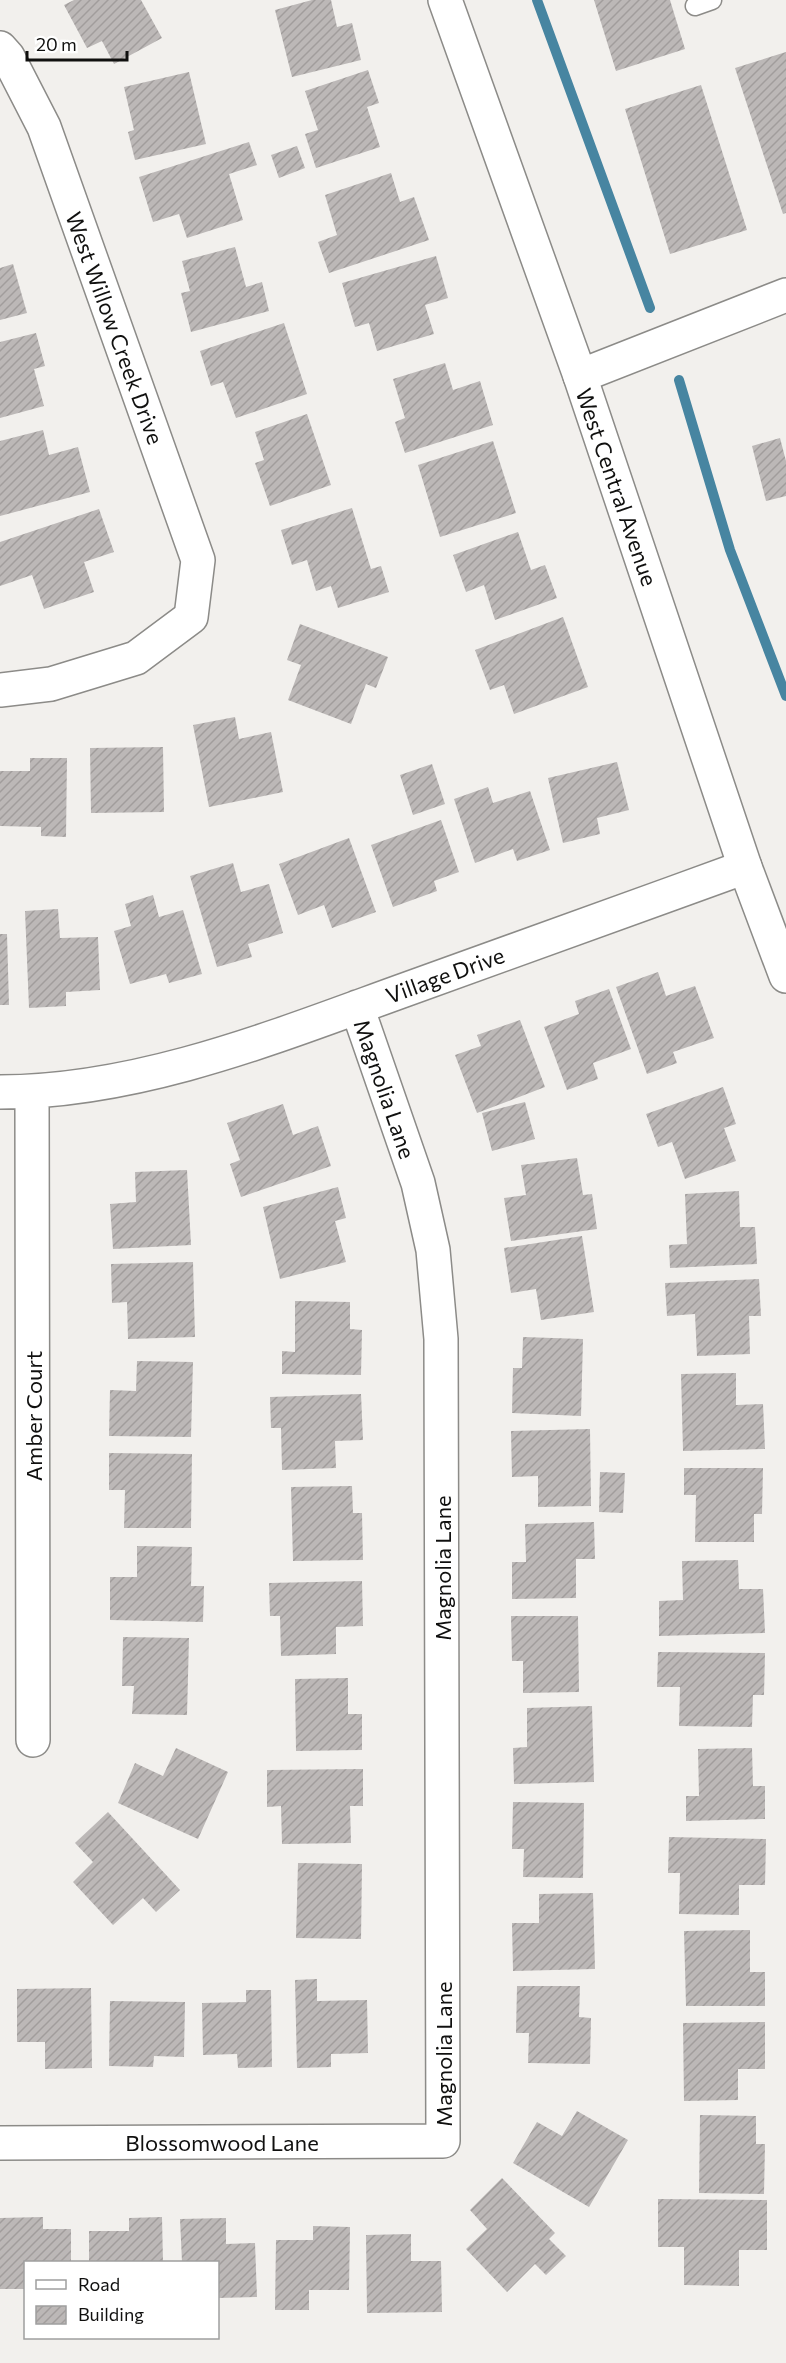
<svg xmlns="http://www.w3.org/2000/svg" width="786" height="2363" viewBox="0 0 786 2363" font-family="Commissioner,sans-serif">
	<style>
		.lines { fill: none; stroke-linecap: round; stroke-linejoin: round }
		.stream { stroke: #4785a1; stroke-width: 10 }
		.building { fill: url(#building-hatch) }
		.service-casing { stroke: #8c8b88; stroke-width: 21 }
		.minor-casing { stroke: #8c8b88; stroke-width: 36 }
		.tertiary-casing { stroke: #8c8b88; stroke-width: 36 }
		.service { stroke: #fff; stroke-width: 18 }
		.minor { stroke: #fff; stroke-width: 33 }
		.tertiary { stroke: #fff; stroke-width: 33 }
		.labels { text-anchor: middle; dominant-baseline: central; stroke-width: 4.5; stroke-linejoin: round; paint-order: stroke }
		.street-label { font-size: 22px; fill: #10100f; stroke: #fff }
	</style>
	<defs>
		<pattern id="building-hatch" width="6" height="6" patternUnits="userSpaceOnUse" patternTransform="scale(1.5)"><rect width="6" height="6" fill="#bcb8b7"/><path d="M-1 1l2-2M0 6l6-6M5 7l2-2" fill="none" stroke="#a19d9c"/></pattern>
	</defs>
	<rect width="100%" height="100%" fill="#f2f0ed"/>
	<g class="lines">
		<path class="stream" d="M537,0L650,308
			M679,380L730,550L786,696"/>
	</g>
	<path class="building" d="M74,0H141L162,38L114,64L102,41L87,48L64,5Z
		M312,0H331L337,27L352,23L361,60L292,77L275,10Z
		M594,0H670L685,49L616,71Z
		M786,52V213L783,214L735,68Z
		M368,70L379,103L367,107L380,147L316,168L305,134L318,130L305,91Z
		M189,72L206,144L135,160L128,132L134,130L124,87Z
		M701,85L747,230L670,254L625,109Z
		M249,142L257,165L229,174L243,220L187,238L179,214L153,222L139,177Z
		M297,146L305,168L279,178L271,155Z
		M391,173L400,202L414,197L429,240L329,273L318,242L337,235L325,195Z
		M235,247L246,287L262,282L269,311L191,332L181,293L190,291L182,261Z
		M436,256L448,298L425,305L434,334L377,351L369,323L355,327L342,283Z
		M13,264L27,313L0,320V268Z
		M284,323L307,394L236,418L223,382L211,386L200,351Z
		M36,333L45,366L34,369L44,406L0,418V342Z
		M445,363L453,390L480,381L493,425L405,453L395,422L405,418L393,379Z
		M307,414L331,485L270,506L255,463L264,460L255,432Z
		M43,430L49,455L78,447L90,492L0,516V441Z
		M780,438L786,461V496L766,501L752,446Z
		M493,441L516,513L440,537L418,465Z
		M352,508L371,569L381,566L389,592L338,608L331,586L316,591L307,560L292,565L281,530Z
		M99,509L114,552L84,562L94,592L44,609L32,575L0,586V542Z
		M518,532L531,570L545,565L557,598L495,620L484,585L466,592L453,555Z
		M563,617L588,687L514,714L504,685L490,690L475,650Z
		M300,624L388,657L376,688L366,684L351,724L288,700L301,665L287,660Z
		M235,717L239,739L271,732L283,792L209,807L193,725Z
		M163,747L164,812L91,813L90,748Z
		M30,758H67L66,837L41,836V827L0,826V771H30Z
		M617,762L629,810L597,818L600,834L563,843L548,778Z
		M432,764L445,804L413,815L400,775Z
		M488,787L493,803L530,791L550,850L517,861L513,849L475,863L454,799Z
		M441,820L459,872L434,881L437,891L393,907L371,845Z
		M349,838L376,912L332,928L324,905L298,915L279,864Z
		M233,863L241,892L269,884L283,933L248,944L252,957L217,967L190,876Z
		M153,895L159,917L183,910L202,974L169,983L166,974L130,984L114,931L131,926L125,904Z
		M58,909L60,938L98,937L100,990L66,992V1006L29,1008L25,911Z
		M0,934H7L9,1005H0Z
		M658,972L666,996L695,986L714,1038L673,1052L677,1063L647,1074L616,987Z
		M609,989L631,1049L593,1063L598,1079L567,1090L544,1027L579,1014L575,1001Z
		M520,1020L545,1087L477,1113L455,1055L481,1046L477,1035Z
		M723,1087L736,1124L724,1128L736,1161L685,1179L672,1142L658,1147L646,1114Z
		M525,1102L535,1139L492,1151L482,1113Z
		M283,1104L293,1135L318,1126L331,1166L241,1197L230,1164L240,1160L227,1123Z
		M577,1158L583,1195L592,1194L597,1229L511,1241L504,1198L526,1195L521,1165Z
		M187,1170L191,1245L113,1249L110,1204L136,1202L135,1172Z
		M338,1187L346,1218L335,1221L346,1262L280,1279L263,1207Z
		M739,1191L740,1227H755L757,1264L670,1268L669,1245L687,1244L685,1194Z
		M582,1236L594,1312L541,1320L536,1289L511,1293L504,1248Z
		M193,1262L195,1337L128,1339L127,1302L112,1303L111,1264Z
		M759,1279L761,1316H749L750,1354L697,1356L695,1314L667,1316L665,1283Z
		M295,1301L350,1302V1329L362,1330L361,1375L282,1374V1351L295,1352Z
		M523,1337L583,1339L581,1416L512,1413L513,1368H522Z
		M137,1361L193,1362L191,1437L109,1436L110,1390L136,1391Z
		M736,1373V1405L763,1404L765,1449L683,1451L681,1374Z
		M361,1394L363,1440L335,1441L336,1468L282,1470L281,1428H271L270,1397Z
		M590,1429L591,1506L538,1507V1476L512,1477L511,1431Z
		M109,1453L192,1454L191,1528H124L125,1490H109Z
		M684,1468H763L762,1514H754V1542H695L696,1495H684Z
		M600,1472L625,1473L623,1513L599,1512Z
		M352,1486L353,1513H362L363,1560L293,1561L291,1487Z
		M594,1522L595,1559H576V1598L512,1599V1562H526L525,1524Z
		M137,1546L192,1547L191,1586H204L203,1622L110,1620V1577H137Z
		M738,1560L739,1589H763L765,1633L659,1636V1601L683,1600L682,1561Z
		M362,1581L363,1626L336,1627V1654L281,1656L280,1616H270L269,1583Z
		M511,1616H578L579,1692L523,1693V1661H512Z
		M123,1637L189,1638L187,1715L132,1714L134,1686H122Z
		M658,1652L765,1653L764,1695H753L752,1727L679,1726L680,1687H657Z
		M348,1678V1714H362V1750L296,1751L295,1679Z
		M592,1706L594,1782L514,1784L513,1748L527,1747V1708Z
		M176,1748L228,1772L198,1839L118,1803L135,1763L163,1776Z
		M752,1748L753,1786H765V1819L686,1821V1796H699L698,1749Z
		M363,1769V1806H350L351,1843L282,1844L281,1806L267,1807V1770Z
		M513,1802L584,1803L583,1878L523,1877L524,1849H512Z
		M108,1812L180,1890L156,1912L143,1898L113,1925L73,1882L93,1862L75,1843Z
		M669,1837L766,1839L765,1885H739V1915L679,1914L680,1873H668Z
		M298,1863L362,1864L361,1939L296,1938Z
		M593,1893L595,1969L513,1971L512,1923H539V1894Z
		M750,1930V1972H765V2006H686L684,1931Z
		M317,1979V2001L367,2000L368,2053L331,2054V2067L297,2068L295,1980Z
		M517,1986H580L579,2017L591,2018L590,2064L528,2063L529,2033H516Z
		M91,1988L92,2068L45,2069V2042H17V1989Z
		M246,1990H271L272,2067L238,2068L237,2054L203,2055L202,2003L246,2002Z
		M110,2001L185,2002L184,2057L154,2056L153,2067L109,2066Z
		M765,2022V2069H738V2100L684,2101L683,2023Z
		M577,2111L628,2140L589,2207L513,2163L537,2122L562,2136Z
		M700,2115L756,2116V2144H765L764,2194L699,2193Z
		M502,2178L555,2233L549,2239L566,2256L546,2275L535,2264L507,2292L466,2249L487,2229L470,2210Z
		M658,2199L767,2200V2250H739V2286L684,2285V2247H658Z
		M43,2217V2229H71V2262H26V2289H0V2218Z
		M162,2217L163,2262H89V2231H129V2218Z
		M226,2218V2244L255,2243L257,2297L218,2298V2262H182L180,2219Z
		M313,2226L350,2227L349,2290H309V2310H275L276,2240H313Z
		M411,2234V2261H441L442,2312L367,2313L366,2235Z"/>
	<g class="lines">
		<g class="service-casing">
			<path id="service" d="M695,6L712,0"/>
		</g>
		<g class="minor-casing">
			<path id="minor" d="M0,48L8,57L44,127L198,560L191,617L136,658L51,684L0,690
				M580,376L786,295
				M0,1092C137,1092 272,1038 399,992C515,950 630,909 745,867
				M32,1092L33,1740
				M0,2143L443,2141L441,1339L433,1250L418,1183L357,1007"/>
		</g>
		<g class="tertiary-casing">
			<path id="tertiary" d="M445,0L580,376L745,867L786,976"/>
		</g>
		<use href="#service" class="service"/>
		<use href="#minor" class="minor"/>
		<use href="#tertiary" class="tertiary"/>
	</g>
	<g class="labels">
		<g class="street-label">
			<text transform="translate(115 328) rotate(70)">West Willow Creek Drive</text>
			<text transform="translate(617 487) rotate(71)">West Central Avenue</text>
			<text transform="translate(445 975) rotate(-20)">Village Drive</text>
			<text transform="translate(385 1089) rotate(71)">Magnolia Lane</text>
			<text transform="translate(33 1416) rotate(-90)">Amber Court</text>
			<text transform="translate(442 1568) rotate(-90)">Magnolia Lane</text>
			<text transform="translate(443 2054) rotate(-90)">Magnolia Lane</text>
			<text x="222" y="2142">Blossomwood Lane</text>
		</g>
	</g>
	<rect x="24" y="2261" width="195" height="78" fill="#ffffff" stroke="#9f9f9f" stroke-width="1.5"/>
	<rect x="36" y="2280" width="30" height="9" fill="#ffffff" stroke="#9f9f9f" stroke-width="1.5"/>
	<text x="78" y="2291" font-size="18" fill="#10100f">Road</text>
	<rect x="36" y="2306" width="30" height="18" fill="url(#building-hatch)" stroke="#9f9f9f" stroke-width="1.5"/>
	<text x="78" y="2321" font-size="18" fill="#10100f">Building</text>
	<path d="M27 51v9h100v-9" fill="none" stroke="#10100f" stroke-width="3"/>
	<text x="36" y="51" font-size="18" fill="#10100f" stroke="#ffffff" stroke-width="4.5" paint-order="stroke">20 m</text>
</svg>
